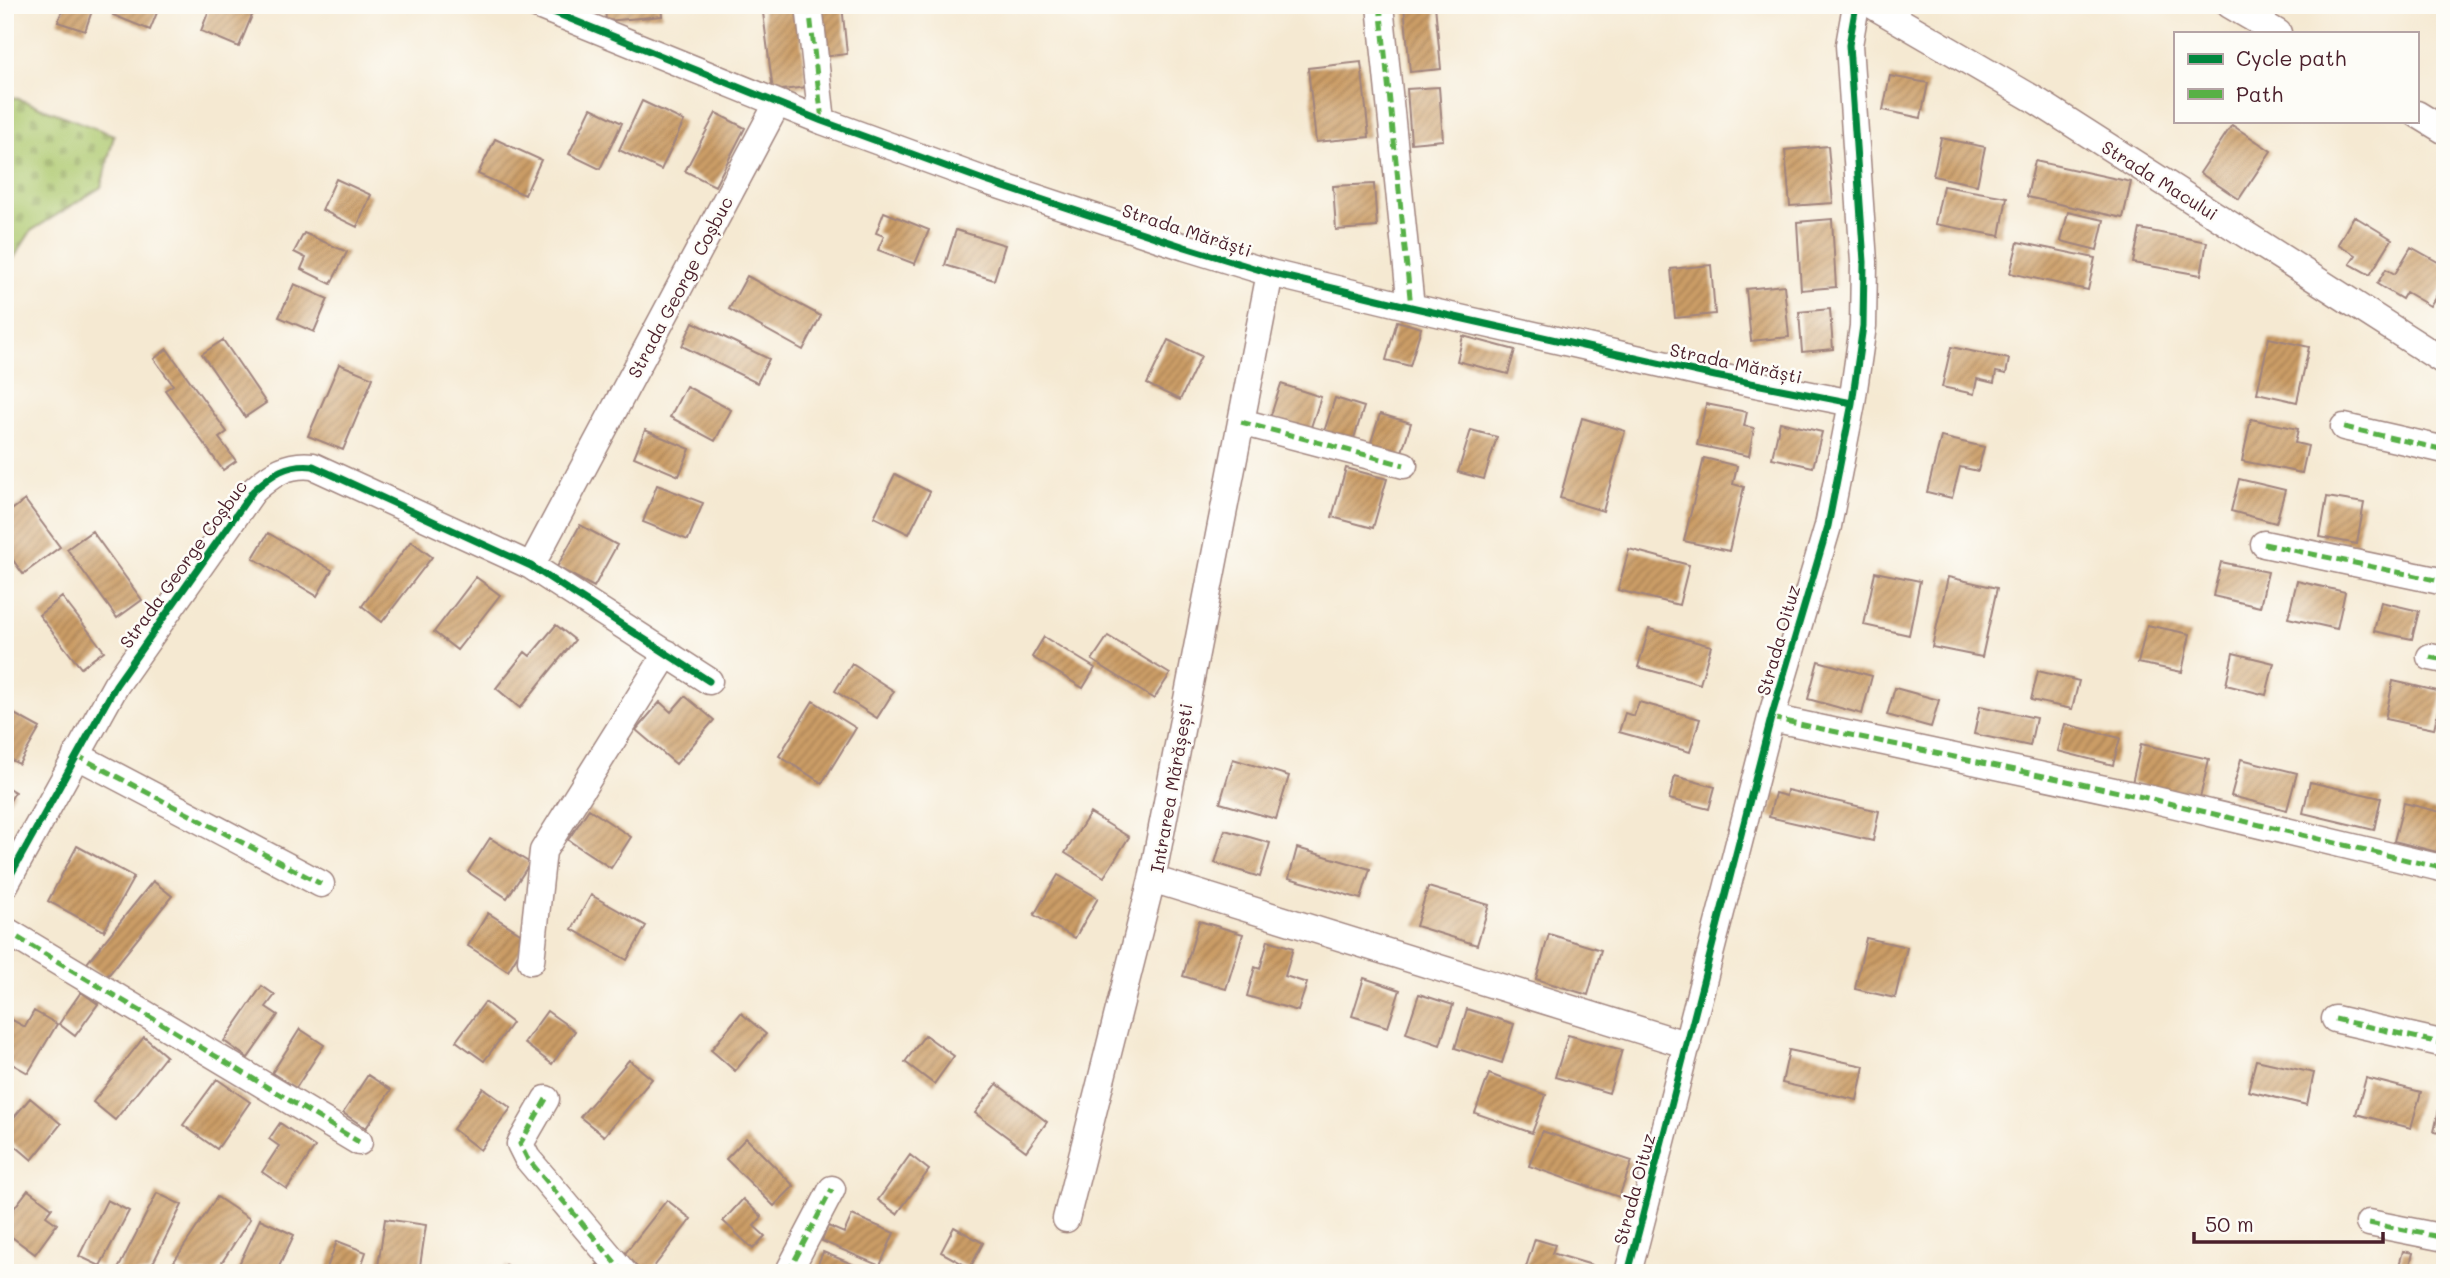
<svg xmlns="http://www.w3.org/2000/svg" width="2450" height="1278" viewBox="0 0 2450 1278" font-family="Mali,sans-serif">
	<style>
		.cemetery { fill: url(#cemetery-stones); stroke: #7c744e; stroke-width: 2 }
		.building { fill: url(#building-hatch) }
		.lines { fill: none; stroke-linecap: round; stroke-linejoin: round }
		.street-casing { stroke: #a0847e; stroke-width: 29 }
		.street { stroke: #fff; stroke-width: 26 }
		.quiet { stroke: #57b146; stroke-width: 5; stroke-dasharray: 10 5; stroke-linecap: butt }
		.cycleway-casing { stroke: #fdfcf7; stroke-width: 11 }
		.cycleway { stroke: #00873e; stroke-width: 7 }
		.labels { text-anchor: middle; dominant-baseline: central; stroke-width: 5; stroke-linejoin: round; paint-order: stroke }
		.street-label { font-size: 18px; fill: #4a1f2b; stroke: #fdfcf7 }
	</style>
	<defs>
		<pattern id="cemetery-stones" width="16" height="16" patternUnits="userSpaceOnUse" patternTransform="scale(1.75)"><rect width="16" height="16" fill="#aec970"/><path d="M2 7V4a2 2 0 0 1 4 0v3zM10 15v-3a2 2 0 0 1 4 0v3z" fill="#97ac61"/></pattern>
		<pattern id="building-hatch" width="6" height="6" patternUnits="userSpaceOnUse" patternTransform="scale(1.75)"><rect width="6" height="6" fill="#cb9d66"/><path d="M-1 1l2-2M0 6l6-6M5 7l2-2" fill="none" stroke="#a77f54"/></pattern>
	</defs>
	<rect width="100%" height="100%" fill="#fdfcf7"/>
	<filter id="ink" filterUnits="userSpaceOnUse"><feTurbulence type="fractalNoise" baseFrequency=".0143" numOctaves="2"/><feDisplacementMap in="SourceGraphic" scale="14" xChannelSelector="R" yChannelSelector="G"/><feConvolveMatrix kernelMatrix="1 2 1 2 8 2 1 2 1" color-interpolation-filters="sRGB"/></filter>
	<filter id="wash" filterUnits="userSpaceOnUse"><feTurbulence type="fractalNoise" baseFrequency=".00686" numOctaves="4" result="noise"/><feDisplacementMap in="SourceGraphic" scale="28" xChannelSelector="R" yChannelSelector="G"/><feGaussianBlur stdDeviation="1.57" result="paint"/><feColorMatrix in="noise" values="0 0 0 0 0 0 0 0 0 0 0 0 0 0 0 0 0 1.4 0 .05"/><feComposite in="paint" operator="in"/></filter>
	<g filter="url(#wash)">
		<rect width="100%" height="100%" fill="#f5e9d2"/>
		<path class="cemetery" d="M5,94L114,135L101,187L31,231L5,272Z"/>
		<g id="blocks">
			<path class="building" d="M64,5H94L85,31L58,22Z
				M117,5H160L150,30L113,15Z
				M211,5H234L253,13L239,47L201,31Z
				M605,5H661L662,16L606,21Z
				M762,5H797L807,87L773,91Z
				M842,5L847,54L823,57L817,8Z
				M1404,5H1435L1441,69L1410,72Z
				M1361,62L1369,137L1316,142L1308,68Z
				M1890,76L1928,83L1921,118L1883,110Z
				M1439,87L1443,140L1411,143L1407,89Z
				M642,101L684,121L661,170L619,150Z
				M591,108L622,123L600,169L569,154Z
				M716,113L745,128L715,186L685,171Z
				M2232,125L2271,151L2239,199L2200,173Z
				M1941,138L1985,147L1977,185L1933,176Z
				M495,139L541,160L525,195L478,174Z
				M1828,146L1833,203L1790,206L1785,150Z
				M2035,161L2131,182L2123,218L2027,197Z
				M336,179L371,195L357,227L322,210Z
				M1374,184L1377,227L1336,230L1333,186Z
				M1943,186L2007,197L2000,236L1935,224Z
				M884,212L929,230L915,264L878,250L884,236L876,233Z
				M2068,212L2104,220L2097,250L2061,241Z
				M2354,216L2392,239L2370,275L2350,264L2356,255L2338,244Z
				M1832,219L1836,287L1801,290L1797,222Z
				M2140,229L2207,242L2201,275L2133,263Z
				M956,230L1005,245L994,280L945,265Z
				M304,233L347,252L331,284L301,269L306,258L294,252Z
				M2018,242L2095,258L2088,290L2010,273Z
				M2411,247L2445,266V282L2430,306L2406,292L2402,299L2377,284L2386,269L2395,274Z
				M1711,265L1715,314L1675,318L1671,269Z
				M747,276L821,316L803,350L729,309Z
				M294,284L328,299L314,332L279,317Z
				M1784,285L1789,337L1751,341L1746,289Z
				M1830,309L1833,349L1802,352L1799,312Z
				M1397,321L1421,328L1410,366L1386,360Z
				M693,322L769,359L757,383L682,346Z
				M1463,336L1515,350L1508,374L1457,361Z
				M2269,338L2309,347L2297,402L2257,393Z
				M223,340L266,403L245,417L202,354Z
				M1168,340L1201,356L1180,400L1147,384Z
				M1951,347L2009,359L2006,374L1996,372L1994,383L1977,379L1974,394L1942,387Z
				M167,349L227,432L219,438L236,461L223,470L165,390L173,385L154,359Z
				M339,364L373,378L343,450L308,436Z
				M1281,384L1321,397L1310,430L1270,418Z
				M686,386L731,410L715,441L670,417Z
				M1335,398L1364,407L1352,444L1323,435Z
				M1706,404L1747,412L1744,426L1754,428L1749,456L1697,445Z
				M1380,414L1411,423L1400,458L1369,449Z
				M1582,418L1625,431L1603,511L1560,498Z
				M2251,419L2298,429L2295,443L2308,446L2302,473L2242,461Z
				M1780,422L1822,432L1813,467L1772,458Z
				M645,430L690,449L679,476L634,457Z
				M1471,430L1497,437L1484,479L1458,472Z
				M1941,437L1984,447L1978,471L1960,467L1952,498L1927,492Z
				M1704,458L1737,466L1733,484L1744,487L1729,551L1684,541Z
				M1346,468L1387,479L1373,528L1332,517Z
				M895,474L930,492L909,534L874,517Z
				M2239,479L2285,490L2276,523L2231,511Z
				M657,485L703,503L688,540L643,522Z
				M2327,497L2364,503L2357,544L2320,537Z
				M25,500L60,547L23,574L5,549V515Z
				M580,525L617,545L594,587L557,567Z
				M92,531L142,600L117,618L67,549Z
				M268,533L332,570L317,596L253,558Z
				M411,541L432,557L382,622L362,606Z
				M1629,549L1689,565L1679,605L1618,590Z
				M2221,562L2268,572L2260,607L2213,596Z
				M1875,572L1920,581L1909,635L1864,625Z
				M476,577L500,595L457,650L434,632Z
				M1948,577L1997,588L1982,657L1932,647Z
				M2297,581L2345,592L2337,629L2288,618Z
				M62,597L104,651L81,668L39,615Z
				M2381,602L2419,611L2412,639L2374,631Z
				M556,625L575,640L520,708L496,688L525,652L530,656Z
				M2147,625L2190,634L2182,672L2138,663Z
				M1649,629L1711,646L1700,684L1638,667Z
				M1108,636L1170,674L1154,699L1092,660Z
				M1044,637L1095,668L1083,688L1032,657Z
				M2233,653L2274,663L2266,695L2226,685Z
				M1818,661L1872,676L1862,714L1808,699Z
				M852,664L894,691L877,718L835,691Z
				M2038,671L2079,681L2072,709L2031,700Z
				M2393,681L2442,692L2434,729L2385,719Z
				M1895,688L1939,700L1931,727L1887,715Z
				M685,696L714,720L676,764L636,730L660,702L671,712Z
				M813,701L856,728L822,783L779,756Z
				M1639,702L1700,719L1690,752L1619,732L1625,713L1634,716Z
				M1980,706L2036,718L2030,746L1974,734Z
				M5,709L40,728L19,764L5,757Z
				M2065,724L2120,738L2113,765L2058,751Z
				M2141,744L2209,759L2200,798L2132,783Z
				M1233,759L1289,776L1276,819L1220,803Z
				M2241,759L2297,773L2287,810L2231,796Z
				M1675,776L1715,787L1709,809L1669,799Z
				M2310,782L2381,798L2374,830L2303,813Z
				M5,786L15,792L5,809Z
				M1787,790L1879,811L1873,841L1769,817L1775,793L1786,796Z
				M2404,803L2445,813V854L2394,841Z
				M589,809L631,837L611,868L568,840Z
				M1090,813L1129,837L1104,877L1065,853Z
				M1225,830L1270,843L1260,877L1215,863Z
				M490,838L530,863L507,898L468,872Z
				M77,846L134,877L104,931L48,901Z
				M1297,848L1370,869L1361,899L1289,878Z
				M1058,875L1098,898L1075,938L1034,915Z
				M153,881L172,896L106,978L87,963Z
				M1428,887L1489,905L1477,945L1416,926Z
				M591,895L646,926L627,960L572,929Z
				M488,913L528,938L508,971L468,946Z
				M1199,921L1243,934L1226,989L1183,976Z
				M1549,934L1601,950L1588,995L1536,979Z
				M1866,938L1907,947L1895,998L1855,989Z
				M1268,940L1293,948L1285,976L1307,983L1298,1011L1247,996L1255,967L1260,969Z
				M1364,978L1400,990L1388,1027L1352,1016Z
				M262,986L275,995L266,1007L278,1015L248,1058L224,1041Z
				M81,992L98,1004L75,1036L59,1024Z
				M1419,994L1453,1005L1440,1045L1406,1033Z
				M485,1002L512,1023L484,1061L456,1041Z
				M1467,1009L1514,1024L1502,1063L1455,1048Z
				M34,1011L57,1024L28,1073L7,1061L11,1053L5,1050V1016L25,1027Z
				M547,1011L575,1031L552,1064L524,1043Z
				M741,1013L766,1034L735,1071L711,1050Z
				M300,1029L324,1045L296,1088L272,1073Z
				M925,1035L954,1056L934,1084L905,1062Z
				M1568,1035L1622,1050L1609,1093L1555,1077Z
				M144,1037L166,1056L115,1120L93,1102Z
				M1789,1050L1864,1066L1857,1100L1782,1083Z
				M629,1060L652,1079L604,1136L580,1117Z
				M2256,1060L2314,1073L2307,1105L2248,1091Z
				M1489,1074L1546,1095L1532,1133L1475,1113Z
				M368,1075L391,1090L366,1128L343,1113Z
				M2366,1078L2421,1092L2411,1128L2356,1114Z
				M217,1079L250,1102L217,1149L183,1125Z
				M997,1084L1047,1122L1026,1151L975,1113Z
				M483,1088L511,1108L480,1150L453,1129Z
				M30,1098L61,1124L32,1160L5,1137V1128Z
				M2441,1100L2445,1101V1134L2434,1132Z
				M280,1123L315,1147L287,1189L262,1172L279,1146L269,1139Z
				M1542,1131L1632,1161L1619,1197L1529,1166Z
				M746,1138L794,1186L774,1206L726,1159Z
				M910,1155L929,1170L897,1214L878,1200Z
				M28,1190L52,1208L46,1216L57,1224L35,1254L5,1232V1220Z
				M157,1193L182,1205L148,1273H121L117,1271Z
				M217,1197L250,1219L215,1273H187L173,1263Z
				M743,1199L762,1217L754,1226L765,1236L753,1249L723,1221Z
				M107,1200L129,1211L100,1266L79,1256Z
				M667,1200L691,1219L649,1273H645L623,1256Z
				M852,1215L894,1233L880,1266L822,1241L828,1226L844,1233Z
				M260,1219L294,1235L276,1273H235Z
				M385,1219L426,1225L419,1273H377Z
				M954,1227L983,1243L970,1268L941,1252Z
				M1535,1239L1555,1245L1552,1253L1592,1265L1590,1273H1524Z
				M337,1241L366,1252L359,1273H325Z
				M2403,1251L2413,1253L2410,1265L2436,1273H2397Z
				M823,1252L874,1273H814Z
				M598,1264L607,1273H589Z
				M506,1265L518,1273H501Z"/>
		</g>
	</g>
	<g filter="url(#ink)">
		<use href="#blocks" fill-opacity="0" stroke="#a0847e" stroke-width="2"/>
		<g class="lines">
			<g class="street-casing">
				<path id="street" d="M536,5L822,121L986,181L1185,247L1270,273L1411,307L1715,376L1852,403
					M809,5L822,121
					M1380,5L1411,307
					M1872,5L2037,101L2445,362
					M2230,5L2278,33
					M2417,114L2445,131
					M1241,422L1404,465
					M2344,427L2445,450
					M2264,544L2445,582
					M531,566L777,104
					M2430,657L2445,660
					M1771,718L2147,798L2445,869
					M76,755L321,884
					M1152,879L1688,1045
					M5,885L116,685L253,491C272,474 287,463 313,466L531,566L709,681
					M5,930L359,1142
					M531,961L543,851L667,653
					M2335,1019L2445,1044
					M546,1099L520,1144L527,1158L624,1273
					M1066,1219L1152,879L1270,273
					M2369,1223L2445,1238
					M788,1273L832,1189
					M1628,1273L1771,718L1828,526L1852,403L1863,326L1864,262L1849,45L1856,5"/>
			</g>
			<use href="#street" class="street"/>
			<path class="quiet" d="M809,5L822,121
				M1380,5L1411,307
				M1241,422L1404,465
				M2344,427L2445,450
				M2264,544L2445,582
				M2430,657L2445,660
				M1771,718L2147,798L2445,869
				M76,755L321,884
				M5,930L359,1142
				M2335,1019L2445,1044
				M546,1099L520,1144L527,1158L624,1273
				M2369,1223L2445,1238
				M788,1273L832,1189"/>
			<g class="cycleway-casing">
				<path id="cycleway" d="M536,5L822,121L986,181L1185,247L1270,273L1411,307L1715,376L1852,403
					M5,885L116,685L253,491C272,474 287,463 313,466L531,566L709,681
					M1628,1273L1771,718L1828,526L1852,403L1863,326L1864,262L1849,45L1856,5"/>
			</g>
			<use href="#cycleway" class="cycleway"/>
		</g>
	</g>
	<g class="labels">
		<g class="street-label">
			<text transform="translate(2160 180) rotate(32)">Strada Macului</text>
			<text transform="translate(1187 230) rotate(18)">Strada Mărăști</text>
			<text transform="translate(680 287) rotate(-62)">Strada George Coșbuc</text>
			<text transform="translate(1736 363) rotate(12)">Strada Mărăști</text>
			<text transform="translate(183 564) rotate(-54)">Strada George Coșbuc</text>
			<text transform="translate(1778 640) rotate(-74)">Strada Oituz</text>
			<text transform="translate(1171 788) rotate(-80)">Intrarea Mărășești</text>
			<text transform="translate(1634 1189) rotate(-75)">Strada Oituz</text>
		</g>
	</g>
	<rect width="2450" height="1278" fill="none" stroke="#fdfcf7" stroke-width="28"/>
	<rect x="2174" y="32" width="245" height="91" fill="#fdfcf7" stroke="#b5a4a5" stroke-width="2"/>
	<rect x="2188" y="54" width="35" height="10" fill="#00873e" stroke="#b5a4a5" stroke-width="2"/>
	<text x="2236" y="66" font-size="21" fill="#4a1f2b">Cycle path</text>
	<rect x="2188" y="89" width="35" height="10" fill="#57b146" stroke="#b5a4a5" stroke-width="2"/>
	<text x="2236" y="102" font-size="21" fill="#4a1f2b">Path</text>
	<path d="M2194 1232v10h189v-10" fill="none" stroke="#4a1f2b" stroke-width="3.5"/>
	<text x="2205" y="1232" font-size="21" fill="#4a1f2b" stroke="#fdfcf7" stroke-width="5" paint-order="stroke">50 m</text>
</svg>
